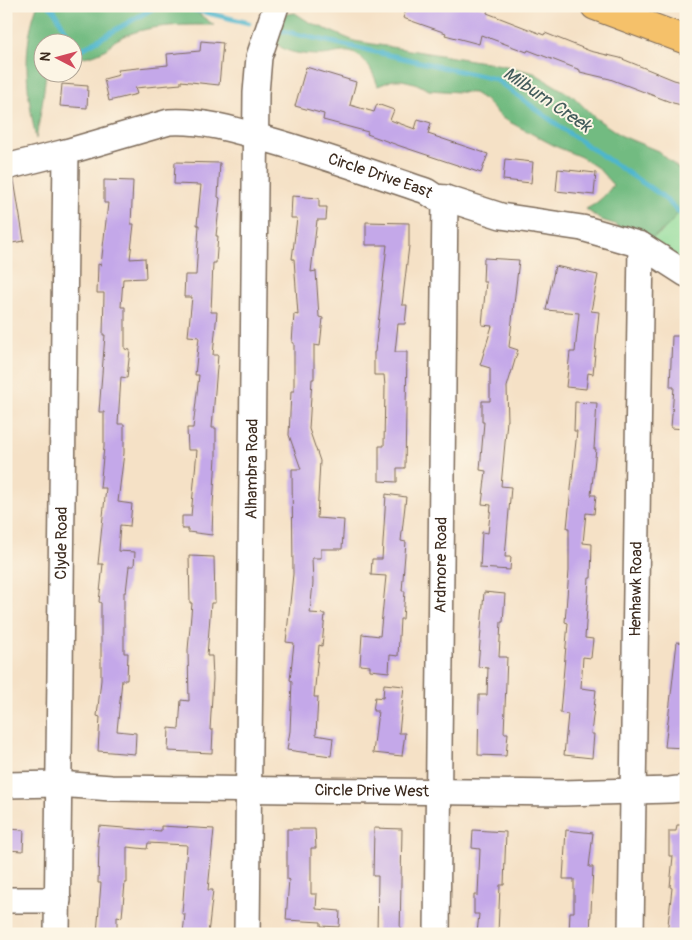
<svg xmlns="http://www.w3.org/2000/svg" width="692" height="940" viewBox="0 0 692 940" font-family="Pangolin,sans-serif">
	<style>
		.green { fill: #8edb99; stroke: #64825c }
		.forest { fill: #72bb81; stroke: #567250 }
		.lines { fill: none; stroke-linecap: round; stroke-linejoin: round }
		.stream { stroke: #4eb6cd; stroke-width: 5 }
		.building { fill: #c4a8e9 }
		.minor-casing { stroke: #7c6a59; stroke-width: 28 }
		.major-casing { stroke: #7c6a59; stroke-width: 30 }
		.minor { stroke: #fff; stroke-width: 25 }
		.major { stroke: #f5c16b; stroke-width: 28 }
		.labels { text-anchor: middle; dominant-baseline: central; stroke-width: 4; stroke-linejoin: round; paint-order: stroke }
		.street-label { font-size: 16px; fill: #3b2a1e; stroke: #fcf5e5 }
		.water-label { font-size: 18px; font-style: italic; fill: #425b5b; stroke: #fcf5e5 }
	</style>
	<rect width="100%" height="100%" fill="#fcf5e5"/>
	<filter id="ink" filterUnits="userSpaceOnUse"><feTurbulence type="fractalNoise" baseFrequency=".02" numOctaves="2"/><feDisplacementMap in="SourceGraphic" scale="10" xChannelSelector="R" yChannelSelector="G"/><feConvolveMatrix kernelMatrix="1 2 1 2 8 2 1 2 1" color-interpolation-filters="sRGB"/></filter>
	<filter id="wash" filterUnits="userSpaceOnUse"><feTurbulence type="fractalNoise" baseFrequency=".0096" numOctaves="4" result="noise"/><feDisplacementMap in="SourceGraphic" scale="20" xChannelSelector="R" yChannelSelector="G"/><feGaussianBlur stdDeviation="1.12" result="paint"/><feColorMatrix in="noise" values="0 0 0 0 0 0 0 0 0 0 0 0 0 0 0 0 0 1.4 0 .05"/><feComposite in="paint" operator="in"/></filter>
	<g filter="url(#wash)">
		<rect width="100%" height="100%" fill="#f5e1c6"/>
		<path class="green" d="M686,184V271L643,243L662,232L684,197Z"/>
		<path class="forest" d="M37,6H188L214,25C182,25 147,24 118,39C113,41 110,46 106,49C94,56 86,57 73,58L72,42H42V72L46,73L42,105L36,139C27,94 21,50 37,6Z
			M295,13L309,22L354,41L502,65L534,73L574,97L594,117L622,136L658,151L686,175C686,211 673,226 643,243L614,224L599,219L586,209C598,203 605,196 613,185L598,168L581,157L557,147L502,118L485,100L474,93L429,90L415,83L402,80H393L378,86C373,72 365,55 349,52C340,51 330,55 321,55C307,55 272,54 274,33C274,29 276,23 278,18L287,14Z"/>
		<g class="lines">
			<path class="stream" d="M49,6L54,10L72,42
				M179,6L249,23
				M283,31L495,79L570,134L661,195L686,219
				M72,44L77,52L157,6"/>
		</g>
		<g id="blocks">
			<path class="building" d="M408,6H478L488,9L487,13L544,35L545,33L590,51L620,58L674,80L686,83V106L673,103L610,79L580,72V70L528,50L527,52L481,35L479,44L445,35L446,33L403,18Z
				M201,41L223,43L219,85L181,81V84L135,88L137,94L109,101L104,79L119,75L118,70L168,65L167,54L200,51Z
				M306,67L356,82L350,105L374,112L377,104L394,110L390,120L415,129L418,119L431,123L428,134L488,154L481,173L400,146L367,134L368,132L323,120L324,114L295,106Z
				M62,84L88,86L87,108L60,106Z
				M505,159L533,162L531,183L503,180Z
				M175,162L220,163L218,197L220,198L216,236H218L216,263H213L211,312H217L213,355H218L212,428H216V457L213,505L212,535L188,532V529H182V516H191L197,450H188L187,428H193L199,375H195L199,337L188,336L192,297H184L185,275H196L199,225H197L201,185L174,184Z
				M558,169L596,173L594,195L556,191Z
				M14,180L24,241L6,244V181Z
				M104,180L133,181L131,224H134L130,259L145,258L146,278L123,279L121,307H125V349L130,350L127,378L121,377L118,424H124V453L118,502L132,504L130,526L120,525L118,551L135,552L134,566H129L126,592H124V653H128L127,680H122L117,731L136,733L135,754L98,751L100,717L97,716L101,680V603L99,602L103,564H98L106,488H100L104,447V412H99L105,335H103L104,293H97L98,264L101,265L108,203H104Z
				M292,196L319,198V207H327L326,220H317L311,272L316,271L319,317L323,318L320,346L314,345V379H312L309,429L320,461L317,518L344,520L342,549H321V558H312L313,583L310,613L325,614L322,646L319,645L314,697H318L316,735L333,738L331,756L287,750L290,731L292,681L290,680L294,643L286,642L293,574L292,469H301L289,435L291,391H294V343H292L294,314L298,315L294,259H292L297,218H291Z
				M366,222L409,223V246L402,305H407L405,324H398L395,352H407L405,468H397V482L379,481V446H384L385,386L384,375H374V352H375L387,245H366Z
				M484,258L519,260L509,347L518,350L507,387L508,421H507L501,486L511,487L505,557H511L510,570L480,568L482,532L488,533L491,505L482,504L486,471L480,470L484,422H482V401H490V368L480,365L492,326L482,325L486,282H483Z
				M555,266L598,275L591,311L599,312L593,374L588,373L586,389L566,387L570,352H575L579,313L546,310Z
				M672,336H686V429L671,428L674,387H670Z
				M575,402L597,403L594,449H596L591,495H596L594,514L586,513L583,543L592,544L591,578H589L585,638L593,639L591,658L583,657L581,688L596,690L591,734H594L592,758L564,755L568,714L560,713L568,623L565,622L569,571V528H567L577,431H574Z
				M386,494L406,497L401,541L406,542L402,591H405L403,619H400L398,656L390,655L389,672L370,670V666L360,665L362,634L380,636L386,576L371,575L372,559H382Z
				M189,556L214,557L215,603H211L207,656H212L213,679L210,730H213L212,753L168,751L169,728L179,729L181,700L189,701L188,650L192,603H190Z
				M484,592L505,594L503,622H501L499,657H507L504,733H508L506,756L478,755L479,695H487L488,668L478,667Z
				M677,642L686,643V748L665,747Z
				M384,684L404,686L399,733H405L402,756L373,753L378,711H373L375,697L383,698Z
				M677,825H686V934H667L672,888L670,887L673,856H669V831H676Z
				M99,826L161,831V826L214,829L208,890H213L208,934H183L185,914H182L187,845L148,843L147,849L127,847V883H125L122,917L117,916V934H97L101,883H98L99,845H97Z
				M374,828L402,829L400,934H377L378,876H373Z
				M6,829L24,830L23,851L6,850Z
				M287,829H315L316,848H311V894H317L316,909L340,911L339,927L321,926V922L286,920L289,879L287,880Z
				M473,830L506,832L504,885H500L498,934H477L479,914H474V895H478L480,849L472,848Z
				M566,830L593,833L589,867H593L590,934H569L570,912H574V879H563Z"/>
		</g>
	</g>
	<g filter="url(#ink)">
		<use href="#blocks" fill-opacity="0" stroke="#7c6a59" stroke-width="1"/>
		<g class="lines">
			<g class="minor-casing">
				<g id="minor">
					<path id="s1" d="M6,167L66,152L169,122C205,120 239,131 273,141C325,156 375,174 426,191L435,197L445,198L501,216L582,228L641,245L686,274"/>
					<path id="s2" d="M6,785L59,784L111,788L563,793L670,790L686,788"/>
					<path d="M6,900H58"/>
					<path id="s3" d="M57,934L66,152"/>
					<path id="s4" d="M247,934L256,93L259,57L276,6"/>
					<path id="s5" d="M437,934L445,198"/>
					<path id="s6" d="M631,934L641,245"/>
				</g>
			</g>
			<g class="major-casing">
				<path id="major" d="M595,6L686,40"/>
			</g>
			<use href="#minor" class="minor"/>
			<use href="#major" class="major"/>
		</g>
	</g>
	<g class="labels">
		<g class="street-label">
			<text stroke="none"><textPath href="#s1" startOffset="388">Circle Drive East</textPath></text>
			<text stroke="none"><textPath href="#s4" startOffset="465">Alhambra Road</textPath></text>
			<text stroke="none"><textPath href="#s3" startOffset="391">Clyde Road</textPath></text>
			<text stroke="none"><textPath href="#s5" startOffset="369">Ardmore Road</textPath></text>
			<text stroke="none"><textPath href="#s6" startOffset="345">Henhawk Road</textPath></text>
			<text stroke="none"><textPath href="#s2" startOffset="366">Circle Drive West</textPath></text>
		</g>
		<g class="water-label">
			<text transform="translate(547 100) rotate(34)">Milburn Creek</text>
		</g>
	</g>
	<rect width="692" height="940" fill="none" stroke="#fcf5e5" stroke-width="25"/>
	<g transform="translate(58 58) rotate(276)"><circle r="24" fill="#fcf5e5" stroke="#afa495"/>
	<path d="M0-4L9 19L0 12L-9 19Z" fill="#d1495b"/>
	<text y="-8" font-size="14" font-weight="bold" text-anchor="middle" fill="#3b2a1e">N</text>
	</g>
</svg>
